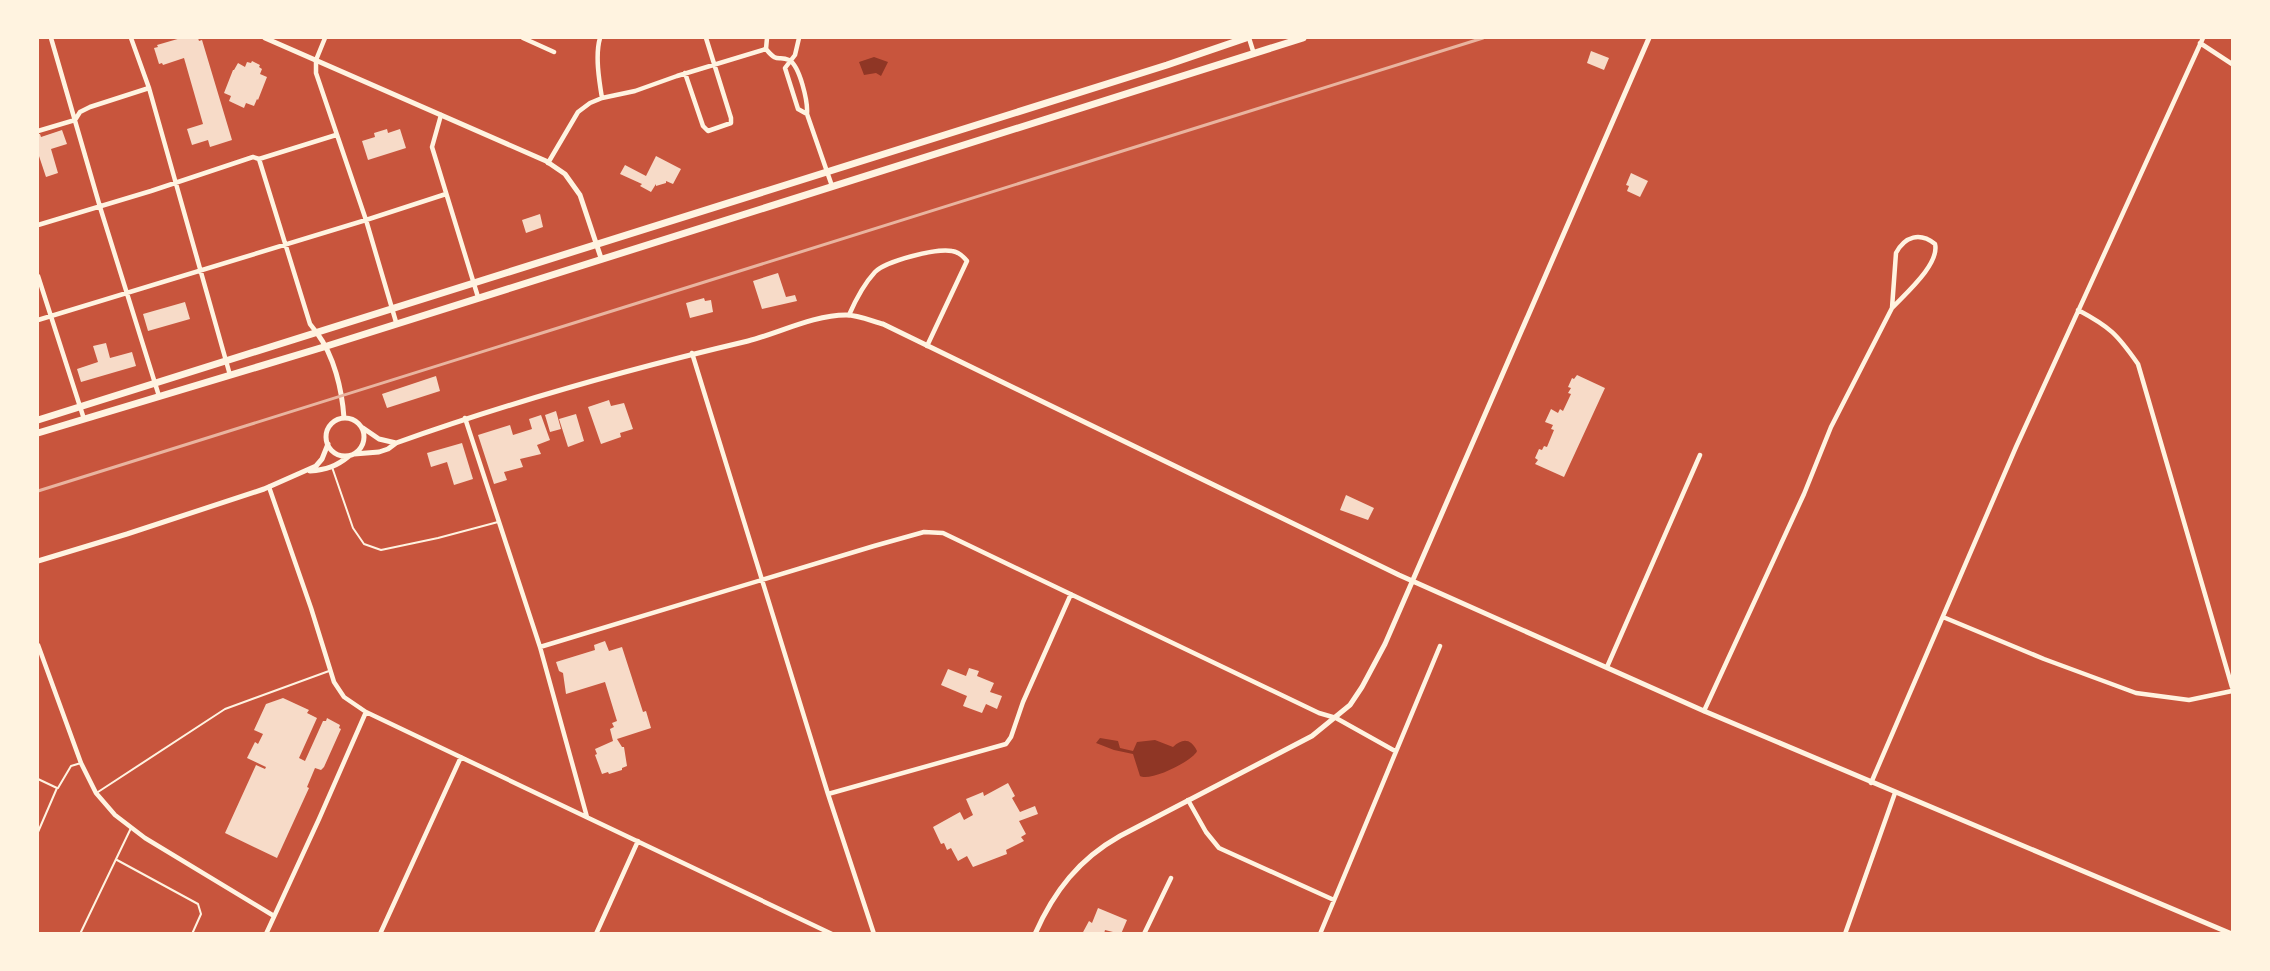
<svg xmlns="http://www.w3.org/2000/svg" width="2270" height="971" viewBox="0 0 2270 971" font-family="Montserrat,sans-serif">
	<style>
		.water { fill: #8f3625 }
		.building { fill: #f7dbc8 }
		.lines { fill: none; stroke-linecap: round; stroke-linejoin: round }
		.service { stroke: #fff3e0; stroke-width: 2 }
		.minor { stroke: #fff3e0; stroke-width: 4.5 }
		.tertiary { stroke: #fff3e0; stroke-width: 5 }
		.primary { stroke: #fff3e0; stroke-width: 7 }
		.rail { stroke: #e9b49f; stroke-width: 3 }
	</style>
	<rect width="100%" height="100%" fill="#c8553d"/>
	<path class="water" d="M874,57L888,62L881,76L876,73L864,75L859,62Z
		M1100,738L1118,741L1120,748L1133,751L1137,742L1155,740L1173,747C1182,738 1191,738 1197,751C1193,761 1150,782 1140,776L1133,754L1114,750L1096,743Z"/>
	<path class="building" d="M181,38H198L199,41L202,40L232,140L210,147L208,140L192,145L187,129L203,124L184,58L163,65L162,63L159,64L154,48L158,47L157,45Z
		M1591,51L1609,58L1604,70L1587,63Z
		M252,61L260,65L259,67L262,69L260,74L267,77L258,100L257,99L254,106L246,103L244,108L229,101L231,96L224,93L233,70H234L238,63L245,67L247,62L251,63Z
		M387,129L388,133L400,129L406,148L368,160L362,141L375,137L374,133Z
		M62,130L67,144L51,149L58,173L46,177L38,153V134H40L41,137Z
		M656,156L681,169L673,184L666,181V183L656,186V184L651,192L640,186L642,184L620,174L625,165L646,176Z
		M1631,173L1648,181L1640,197L1627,191L1629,186L1626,185Z
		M540,214L543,227L526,233L522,220Z
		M778,273L786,297L795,295L797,301L762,309L753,281Z
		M704,298L705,301L711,300L713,312L690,318L686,303Z
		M185,302L190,319L148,331L143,314Z
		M106,343L110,358L132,352L136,366L81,382L77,369L98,362L93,346Z
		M1577,375L1605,388L1564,477L1535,464L1538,460L1535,458L1539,449L1542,450L1544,446L1547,447L1554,430L1551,429L1553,425L1545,422L1551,409L1558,413L1560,409L1563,411L1571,394L1568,393L1571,388L1568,387L1572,378L1574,379Z
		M436,376L440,391L387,408L382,394Z
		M609,400L611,406L624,403L633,429L620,433L621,437L601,444L588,407Z
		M556,411L561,429L550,432L545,415Z
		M576,414L584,441L568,447L559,419Z
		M541,415L550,440L537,445L541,454L520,459L523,467L504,472L507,480L494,484L478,435L510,425L513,435L532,429L529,419Z
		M462,443L473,479L454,485L447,462L431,467L427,453Z
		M1346,495L1374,508L1368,520L1340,510Z
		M605,641L609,651L622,647L643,712L646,711L651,728L617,739L622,747H624L627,766L622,768V770L609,774L608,772L602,774L595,755L597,754L595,749L613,741L610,729L614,727L612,723L617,721L605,682L566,694L563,673L559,671L556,662L595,650L594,645Z
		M969,668L979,671L977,676L994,683L990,692L1002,696L997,709L986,704L982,713L963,706L967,696L941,685L948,669L966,676Z
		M283,698L309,710L307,713L317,718L299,758L305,761L323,721H326L327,718L340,725L339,728L341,729L324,767L321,770L315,768L307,787L309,788L277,858L225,833L256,765L265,769L266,767L247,758L255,742L258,744L263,734L254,730L266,704Z
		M1008,783L1015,796L1012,798L1020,812L1035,806L1038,814L1019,821L1026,834L1021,837L1024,841L1006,850L1007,854L973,867L967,856L958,861L951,848L947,850L944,843L941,844L933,827L960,812L964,820L973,815L966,799L983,792L984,796Z
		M1098,908L1127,920L1121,934L1105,930L1104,934H1082L1089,921L1092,923Z"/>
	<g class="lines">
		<path class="service" d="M332,467L353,528L364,544L381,550L438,538L498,522
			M38,779L57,788L38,832
			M58,788L71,766L81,763
			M98,792L225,709L329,671
			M117,860L198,904L201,914L192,934
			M80,934L131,828"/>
		<path class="minor" d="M51,38L100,207L159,396
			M131,38L149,88L230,375
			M325,38L316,60V73L366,220L396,322
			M523,38L554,52
			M600,38C595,55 599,80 602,98L635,91L677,76L766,49
			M767,38L766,49C778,64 778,55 789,60C800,66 808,102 807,114L832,186
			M799,38L795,55L785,68L798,109L807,114
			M1249,38L1254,54
			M2200,43L2232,64
			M685,73L703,126L708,131L731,123V118L706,38
			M441,115L432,147L478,297
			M38,131L75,120L80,112L90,107L149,88
			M259,159L310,324L317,333
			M548,163L578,112L590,103L602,98
			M38,225L151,191L253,157L259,159L336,135
			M38,276L84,419
			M2078,310C2110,327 2117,334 2138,364L2232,687
			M849,315C856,299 863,285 875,272C886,261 936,248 952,251C959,252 963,256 967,261L927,346
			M38,320L366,220L446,194
			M692,353L828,794L874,934
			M465,418L540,647L587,817
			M269,487L311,608L334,682L344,697L366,712L832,934
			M1943,617L2044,659L2136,693L2189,700L2232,691
			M38,645L81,763L96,793L115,815L145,838L274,916
			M540,647L874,546L924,532L943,533L1319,713L1336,718L1395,751
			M1607,667L1700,455
			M1704,711L1804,494L1831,427L1892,308L1896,253C1905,236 1920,232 1935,244C1940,264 1905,294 1892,308
			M1871,783L2016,447L2203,38
			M828,794L1006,744L1011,737L1023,702L1071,594
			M1188,800L1206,832L1219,848L1334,900
			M266,934L319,819L366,712
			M380,934L461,757
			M596,934L638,841
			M1144,934L1171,878
			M1320,934L1440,646
			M1845,934L1895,793"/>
		<path class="tertiary" d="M265,38L546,161L565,174L580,195L601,258
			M317,333C334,356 342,389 344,418
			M326 437a19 19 0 1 1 38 0a19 19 0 1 1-38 0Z
			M363,428L379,439L396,443
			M354,454L379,452L388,449L396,443C511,402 629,369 748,341C779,333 814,315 846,315C858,315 872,321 883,324L1399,575L1704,711L2232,934
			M310,471C326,470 337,466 349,456
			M38,561L127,534L264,489L316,466L322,459L328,444
			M1035,934C1054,891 1079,859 1120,836L1312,736L1350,705L1362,687L1385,644L1649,38"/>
		<path class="primary" d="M38,420L1167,65L1246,38
			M38,433L327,346L1303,38"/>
		<path class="rail" d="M38,491L1483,38"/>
	</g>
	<rect width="2270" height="971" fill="none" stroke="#fff3e0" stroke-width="78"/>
</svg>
